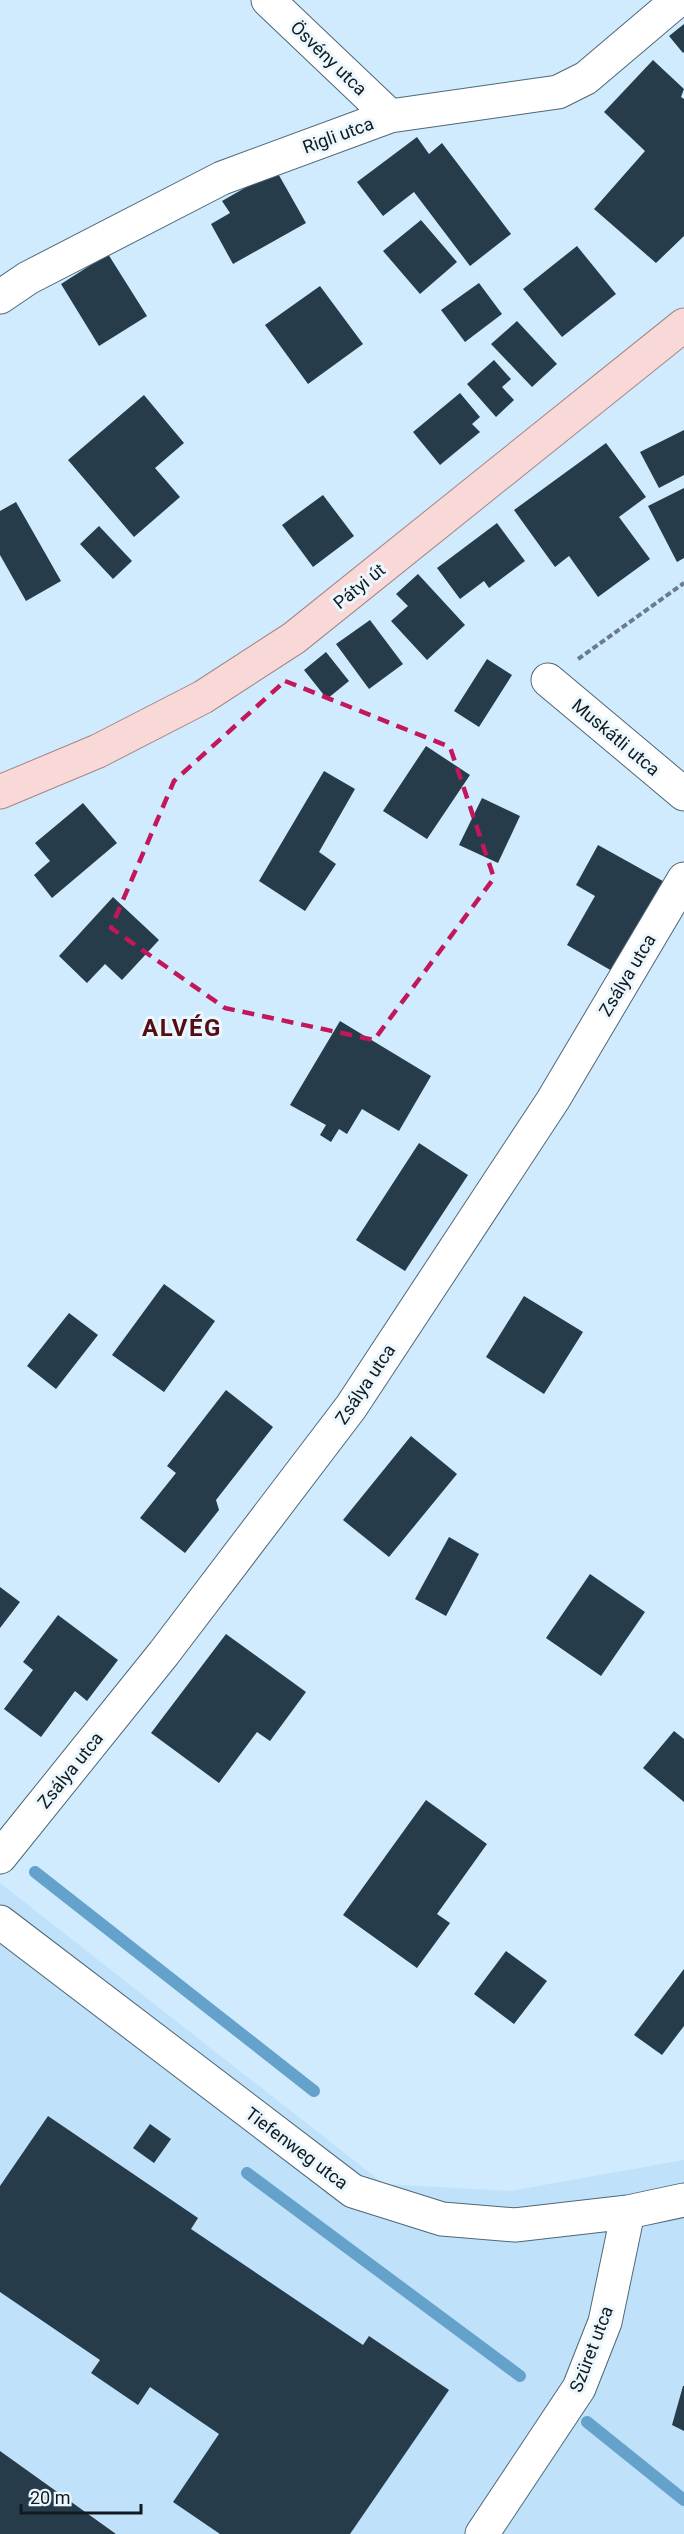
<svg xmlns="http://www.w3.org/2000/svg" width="684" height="2534" viewBox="0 0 684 2534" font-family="Roboto,sans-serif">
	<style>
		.built { fill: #bfe1f9 }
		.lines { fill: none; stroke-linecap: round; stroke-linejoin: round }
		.stream { stroke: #64a2cc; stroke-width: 12 }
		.building { fill: #263c4b }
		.minor-casing { stroke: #4f6777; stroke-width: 35 }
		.major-casing { stroke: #a48686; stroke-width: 35 }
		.path { stroke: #6a7c89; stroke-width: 4; stroke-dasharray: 6 3; stroke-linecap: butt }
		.minor { stroke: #fff; stroke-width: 33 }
		.major { stroke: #f8d9d7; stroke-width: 33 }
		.marked { fill: none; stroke: #c2185b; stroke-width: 4.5; stroke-dasharray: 12 8; stroke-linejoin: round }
		.labels { text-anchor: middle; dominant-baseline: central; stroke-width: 6; stroke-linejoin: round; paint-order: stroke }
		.street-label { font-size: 18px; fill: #101a20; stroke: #ebf6fd }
		.district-label { font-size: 24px; font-weight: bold; letter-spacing: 1.5px; fill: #530d14; stroke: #ebf6fd }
	</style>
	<rect width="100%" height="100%" fill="#d0ebfe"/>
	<path class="built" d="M0,1883L384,2184L510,2191L684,2160V2534H0Z"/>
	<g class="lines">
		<path class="stream" d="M35,1872L314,2091
			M247,2173L520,2376
			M587,2422L684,2500"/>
	</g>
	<path class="building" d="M684,24V52L683,53L669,36Z
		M653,60L684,89L681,97L684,99V236L656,263L594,209L645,151L604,112Z
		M417,137L429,154L442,143L511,234L470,266L414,192L383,216L357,182Z
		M276,170L306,223L233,264L211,224L230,213L222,201Z
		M421,220L457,262L420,294L383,251Z
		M577,246L616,294L562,337L523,289Z
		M108,254L147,316L99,346L61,284Z
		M479,283L502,314L465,342L441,310Z
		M320,286L363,344L308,384L265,325Z
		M517,321L557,364L532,387L491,344Z
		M494,360L511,379L502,387L514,400L496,417L467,384Z
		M460,393L480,417L472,424L480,432L440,465L413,432Z
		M144,395L184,443L155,468L180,497L134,537L68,460Z
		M684,430V475L659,488L640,452Z
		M606,443L646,497L619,517L650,559L598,597L569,556L555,567L514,510Z
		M684,488V558L677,562L648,506Z
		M323,495L354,536L313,567L282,525Z
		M16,502L61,581L26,601L0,555V511Z
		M497,523L525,561L489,588L484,581L460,599L437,568Z
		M99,526L132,561L113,579L80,544Z
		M418,574L465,625L427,660L391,621L408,606L396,594Z
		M370,620L403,664L369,689L336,644Z
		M326,652L349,681L327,699L304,670Z
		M487,659L512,675L479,727L454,711Z
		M426,746L470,775L427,839L383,811Z
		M324,771L355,789L319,852L336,864L305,911L259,881Z
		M482,798L520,816L498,863L459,845Z
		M83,803L117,843L52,898L34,875L50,861L35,843Z
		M598,845L670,885L619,975L567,945L595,896L576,885Z
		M113,897L159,940L122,980L105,964L87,983L59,956Z
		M340,1021L431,1076L399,1131L362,1109L347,1134L339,1129L331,1142L320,1135L326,1125L290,1105Z
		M419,1143L468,1175L405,1271L356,1240Z
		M164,1284L215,1321L164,1392L112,1355Z
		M524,1296L583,1332L544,1394L486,1357Z
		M69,1313L98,1335L56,1389L27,1366Z
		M226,1390L273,1427L216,1500L219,1510L185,1553L140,1518L176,1473L167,1466Z
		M411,1436L457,1474L389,1557L343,1520Z
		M449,1537L479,1554L446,1616L415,1599Z
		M590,1574L645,1612L601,1676L546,1638Z
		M0,1587L20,1602L0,1628Z
		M58,1615L118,1660L87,1701L75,1691L41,1737L4,1709L33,1670L23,1662Z
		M226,1634L306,1692L270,1741L257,1732L219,1783L151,1733Z
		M674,1731L684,1739V1802L643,1768Z
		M426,1800L487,1844L437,1914L450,1923L417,1968L343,1915Z
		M506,1951L547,1981L514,2024L474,1994Z
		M684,1969V2026L662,2055L634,2035Z
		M48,2116L198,2218L191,2229L363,2345L369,2336L449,2390L350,2534H220L173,2502L219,2434L150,2387L138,2405L91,2373L100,2360L0,2292V2186Z
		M150,2124L171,2139L154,2163L133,2148Z
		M683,2386H684V2431L672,2425Z
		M0,2451L116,2534H0Z"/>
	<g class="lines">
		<g class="minor-casing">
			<path id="minor" d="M268,0L390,116
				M0,297L28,278L222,178L390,116L558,92L586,78L678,0
				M548,680L684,794
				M0,1857L164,1653L351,1407L553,1100L684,879
				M0,1922L353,2191L442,2219L515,2225L628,2212L684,2200
				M482,2534L579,2388L605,2322L628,2212"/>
		</g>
		<g class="major-casing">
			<path id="major" d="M0,792L98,751L203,697L294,638L684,325"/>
		</g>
		<path class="path" d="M578,659L684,583"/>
		<use href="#minor" class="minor"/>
		<use href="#major" class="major"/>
	</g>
	<path class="marked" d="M285,681L450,747L494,878L374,1040L225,1008L111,928L174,781Z"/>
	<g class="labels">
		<g class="street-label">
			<text transform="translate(329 58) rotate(44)">Ösvény utca</text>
			<text transform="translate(338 135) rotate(-20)">Rigli utca</text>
			<text transform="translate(359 586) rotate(-39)">Pátyi út</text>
			<text transform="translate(616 737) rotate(40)">Muskátli utca</text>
			<text transform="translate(627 975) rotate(-59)">Zsálya utca</text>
			<text transform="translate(365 1384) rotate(-56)">Zsálya utca</text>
			<text transform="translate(70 1770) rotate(-51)">Zsálya utca</text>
			<text transform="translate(297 2148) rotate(37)">Tiefenweg utca</text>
			<text transform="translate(591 2349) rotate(-69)">Szüret utca</text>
		</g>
		<g class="district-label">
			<text x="182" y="1028">ALVÉG</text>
		</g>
	</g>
	<path d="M21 2504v9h120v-9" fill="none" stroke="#101a20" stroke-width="3"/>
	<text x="30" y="2504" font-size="18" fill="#101a20" stroke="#ebf6fd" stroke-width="4.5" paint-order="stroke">20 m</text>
</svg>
